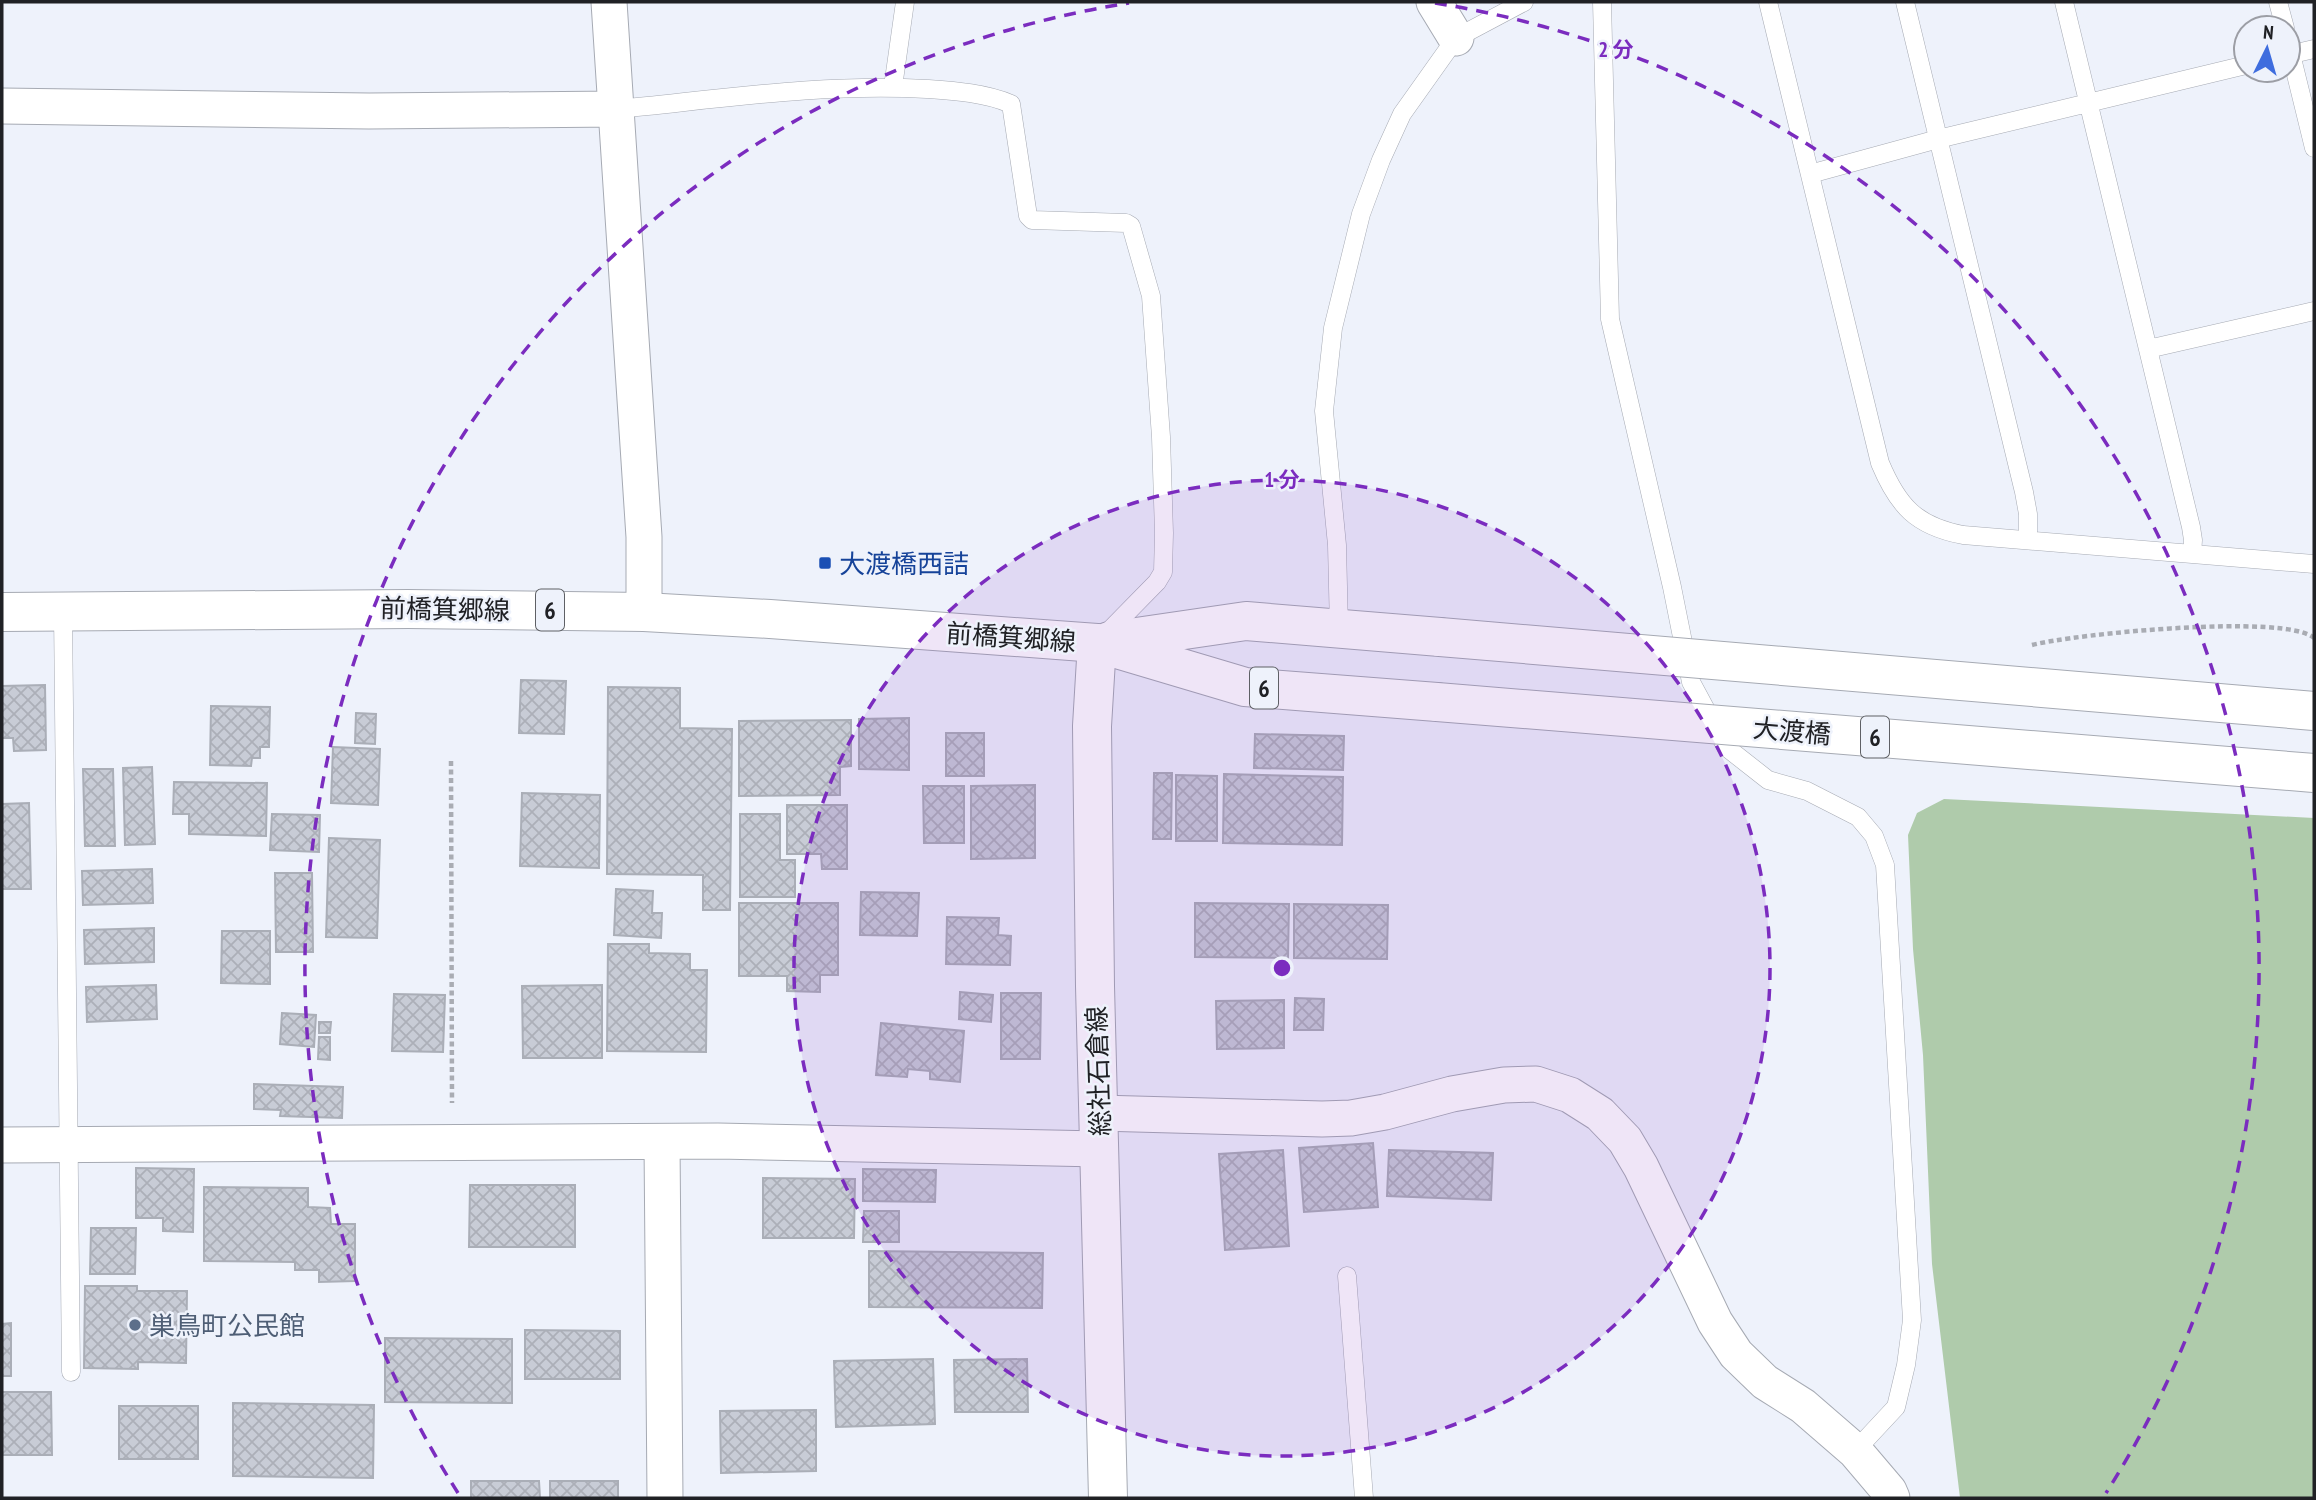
<svg xmlns="http://www.w3.org/2000/svg" width="2316" height="1500" viewBox="0 0 2316 1500" font-family="'PT Sans Narrow','Noto Sans JP',sans-serif">
	<style>
		.green { fill: #afcbab }
		.building { fill: url(#building-cross-hatch); stroke: #aaaeb7; stroke-width: 2 }
		.lines { fill: none; stroke-linecap: round; stroke-linejoin: round }
		.lane-casing { stroke: #a6aab3; stroke-width: 19 }
		.street-casing { stroke: #a6aab3; stroke-width: 37 }
		.secondary-casing { stroke: #a6aab3; stroke-width: 40 }
		.primary-casing { stroke: #a6aab3; stroke-width: 40 }
		.path { stroke: #a9acb3; stroke-width: 4.5; stroke-dasharray: 5 3.5; stroke-linecap: butt }
		.lane { stroke: #fff; stroke-width: 18 }
		.street { stroke: #fff; stroke-width: 35 }
		.secondary { stroke: #fff; stroke-width: 38 }
		.primary { stroke: #fff; stroke-width: 38 }
		.primary-bridge-casing { stroke: #a6aab3; stroke-width: 40; stroke-linecap: butt }
		.primary-bridge { stroke: #fff; stroke-width: 38 }
		.ring { fill: none; stroke: #7b2cbf; stroke-width: 3.5; stroke-dasharray: 12 9 }
		.transit-dot { fill: #1a4fb4; stroke: #eef2fb; stroke-width: 2.5 }
		.service-dot { fill: #5c6f8a; stroke: #eef2fb; stroke-width: 2.5 }
		.labels { text-anchor: middle; dominant-baseline: central; stroke-width: 5; stroke-linejoin: round; paint-order: stroke }
		.shield { fill: #eef2fb; stroke: #5e6065; stroke-width: 2 }
		.shield-label { font-size: 24px; font-weight: bold; fill: #202125 }
		.transit-label { font-size: 26px; fill: #164399; stroke: #eef2fb; text-anchor: start }
		.street-label { font-size: 26px; fill: #202125; stroke: #eef2fb }
		.service-label { font-size: 26px; fill: #4e5e75; stroke: #eef2fb; text-anchor: start }
		.centre { fill: #7b2cbf; stroke: #eef2fb; stroke-width: 3.5 }
		.ring-label { font-size: 21px; text-anchor: middle; font-weight: bold; fill: #7b2cbf; stroke: #eef2fb; stroke-width: 5; stroke-linejoin: round; paint-order: stroke }
	</style>
	<defs>
		<pattern id="building-cross-hatch" width="8" height="8" patternUnits="userSpaceOnUse" patternTransform="scale(1.75)"><rect width="8" height="8" fill="#c8ccd6"/><path d="M0 0l8 8M0 8l8-8" fill="none" stroke="#acafb8"/></pattern>
	</defs>
	<rect width="100%" height="100%" fill="#eef2fb"/>
	<path class="green" d="M1944,799L2314,818V1498H1960L1932,1264L1923,1055L1913,949L1908,835L1917,813Z"/>
	<path class="building" d="M521,680L566,681L564,734L519,733Z
		M45,685L46,750L14,751L13,738H2V686Z
		M608,687L680,688V728L732,729L730,910H703V875L607,874Z
		M211,706L270,707L269,747H260V758H252L251,766L210,765Z
		M356,713L376,714L375,744L355,743Z
		M909,718V770L859,769V719Z
		M851,720V766L840,767V795L739,796V721Z
		M946,733H984V776H946Z
		M1255,734L1344,736L1343,770L1254,768Z
		M333,747L380,749L378,805L331,803Z
		M152,767L155,844L125,845L123,768Z
		M83,769H113L115,846H85Z
		M1154,773H1172L1171,839H1153Z
		M1224,774L1343,777L1342,845L1223,843Z
		M1176,775L1217,776V841H1176Z
		M174,782L267,783L266,836L189,834V814H173Z
		M1035,785V858L971,859V786Z
		M923,786H964V843H924Z
		M522,793L600,795L599,868L520,866Z
		M29,803L31,889H2V804Z
		M787,805H847V869H822L821,854H787Z
		M272,814L320,815L319,852L270,850Z
		M740,814H780V860H795V897H740Z
		M329,838L380,840L377,938L326,937Z
		M152,869L153,903L83,905L82,871Z
		M275,873H312L313,952H276Z
		M616,889L653,891L652,913H662L661,938L614,935Z
		M861,892L919,893L917,936L860,935Z
		M739,903H838V975H820V992L787,991V976H739Z
		M1195,903L1289,904L1288,958L1195,957Z
		M1294,904L1388,905L1387,959L1294,958Z
		M947,917L999,918L998,935L1011,936L1010,965L946,964Z
		M154,928V962L85,964L84,930Z
		M222,931H270V984L221,983Z
		M608,944H649V953L690,954V970H707L706,1052L607,1051Z
		M156,985L157,1019L87,1022L86,987Z
		M602,985V1058H523L522,986Z
		M960,992L993,995L991,1022L959,1019Z
		M1001,993H1041L1040,1059H1001Z
		M394,994L445,995L443,1052L392,1051Z
		M1295,998L1324,999L1323,1030H1294Z
		M1284,1000V1048L1217,1049L1216,1001Z
		M282,1013L316,1015L314,1047L280,1044Z
		M319,1022H331L330,1033H319Z
		M881,1023L964,1031L960,1082L930,1079V1071L908,1069L907,1077L876,1075Z
		M319,1037H330V1060L318,1059Z
		M254,1084L343,1087L342,1118L280,1116L281,1110L254,1109Z
		M1373,1143L1378,1207L1304,1212L1299,1148Z
		M1283,1150L1289,1246L1225,1250L1219,1154Z
		M1389,1150L1493,1153L1491,1200L1387,1196Z
		M136,1168L194,1169L193,1232L163,1231V1218H136Z
		M863,1169L936,1170L935,1202L863,1201Z
		M763,1178L855,1179L854,1238H763Z
		M470,1185H575V1247H469Z
		M204,1187L308,1188V1207L330,1208L331,1224H355V1281L319,1282V1270H295V1262L204,1261Z
		M864,1211H899V1242H863Z
		M91,1228H136L135,1274H90Z
		M869,1251L1043,1253L1042,1308L869,1307Z
		M85,1286H137V1291H187L186,1363L138,1362V1369L84,1368Z
		M11,1323V1376H2V1324Z
		M525,1330L620,1331V1379H525Z
		M385,1338L512,1339V1403L385,1402Z
		M933,1359L935,1424L836,1427L834,1361Z
		M1027,1359L1028,1412H955L954,1360Z
		M2,1392H51L52,1455H2Z
		M233,1403L374,1405L373,1478L233,1476Z
		M119,1406H198V1459H119Z
		M816,1410V1471L721,1473L720,1411Z
		M471,1481H539L540,1498H471Z
		M550,1481H618V1498H550Z"/>
	<g class="lines">
		<g class="lane-casing">
			<path id="lane" d="M1602,2L1610,319L1672,587L1691,682L1726,747L1768,780L1807,791L1858,817L1874,836L1885,865L1912,1320L1906,1365L1896,1407L1855,1451
				M1768,2L1880,463C1898,506 1916,526 1963,535L2314,564
				M1905,2L2024,492L2028,514V540
				M2064,2L2191,527L2193,540L2192,554
				M2278,2L2285,28
				M2288,42L2314,148
				M2288,55L2314,49
				M893,87L905,2
				M618,109C720,99 824,83 927,89C955,91 985,93 1011,104L1028,216L1032,220L1126,223L1131,226L1151,296L1161,437L1164,533L1163,572L1157,582L1105,635
				M1810,174L1938,139L2246,65
				M2148,349L2314,311
				M63,612L71,1372
				M1339,629L1337,545L1324,411L1333,328L1361,214L1381,160L1402,114L1456,38L1524,2
				M1347,1276L1364,1498"/>
		</g>
		<g class="street-casing">
			<path id="street" d="M609,2L644,537V612
				M1434,2L1456,38
				M2,106L369,111L618,109
				M1099,1113L1322,1119L1351,1118L1385,1112L1452,1094L1504,1085L1536,1084L1570,1095L1600,1114L1625,1140L1641,1167L1715,1322L1736,1354L1765,1382L1803,1406L1855,1451L1889,1491L1892,1498
				M662,1142L665,1498
				M2,1145L718,1141L1100,1149"/>
		</g>
		<g class="secondary-casing">
			<path id="secondary" d="M1097,643L1092,726L1095,986L1108,1498"/>
		</g>
		<g class="primary-casing">
			<path id="primary" d="M2,612L408,609L644,612L770,619L1097,643L1245,687L1437,702
				M1109,641L1246,621L1440,637"/>
		</g>
		<path class="path" d="M2032,645C2074,634 2285,613 2314,638
			M451,761L452,1103"/>
		<use href="#lane" class="lane"/>
		<use href="#street" class="street"/>
		<use href="#secondary" class="secondary"/>
		<use href="#primary" class="primary"/>
		<g class="primary-bridge-casing">
			<path id="primary-bridge" d="M1440,637L2314,711
				M1437,702L2314,773"/>
		</g>
		<use href="#primary-bridge" class="primary-bridge"/>
	</g>
	<circle cx="1282" cy="968" r="488" fill="#7b2cbf" fill-opacity=".12"/>
	<g class="ring">
		<circle cx="1282" cy="968" r="488"/>
		<path d="M458 1493A977 977 0 0 1 1129 3M1435 3A977 977 0 0 1 2106 1493"/>
	</g>
	<rect class="transit-dot" x="818" y="556" width="14" height="14" rx="3.5"/>
	<circle class="service-dot" cx="135" cy="1325" r="7"/>
	<g class="labels">
		<g class="shield">
			<rect x="536" y="589.5" width="28" height="41" rx="5"/>
			<rect x="1250" y="667.5" width="28" height="41" rx="5"/>
			<rect x="1861" y="716.5" width="28" height="41" rx="5"/>
		</g>
		<g class="shield-label">
			<text x="550" y="610">6</text>
			<text x="1264" y="688">6</text>
			<text x="1875" y="737">6</text>
		</g>
		<g class="transit-label">
			<text x="839" y="563">大渡橋西詰</text>
		</g>
		<g class="street-label">
			<text transform="translate(445 609) rotate(1)">前橋箕郷線</text>
			<text transform="translate(1011 637) rotate(4)">前橋箕郷線</text>
			<text transform="translate(1792 731) rotate(5)">大渡橋</text>
			<text transform="translate(1098 1071) rotate(-92)">総社石倉線</text>
		</g>
		<g class="service-label">
			<text x="149" y="1325">巣鳥町公民館</text>
		</g>
	</g>
	<circle cx="1282" cy="968" r="10" class="centre"/>
	<g class="ring-label">
		<text x="1616" y="57">2 分</text>
		<text x="1282" y="487">1 分</text>
	</g>
	<rect width="2316" height="1500" fill="none" stroke="#202125" stroke-width="7"/>
	<g transform="translate(2267 49) rotate(5)"><circle r="33" fill="#eef2fb" stroke="#9c9ea5" stroke-width="2"/>
	<path d="M0-5L12 26L0 18L-12 26Z" fill="#3f6dde"/>
	<text y="-10" font-size="19" font-weight="bold" text-anchor="middle" fill="#202125">N</text>
	</g>
</svg>
